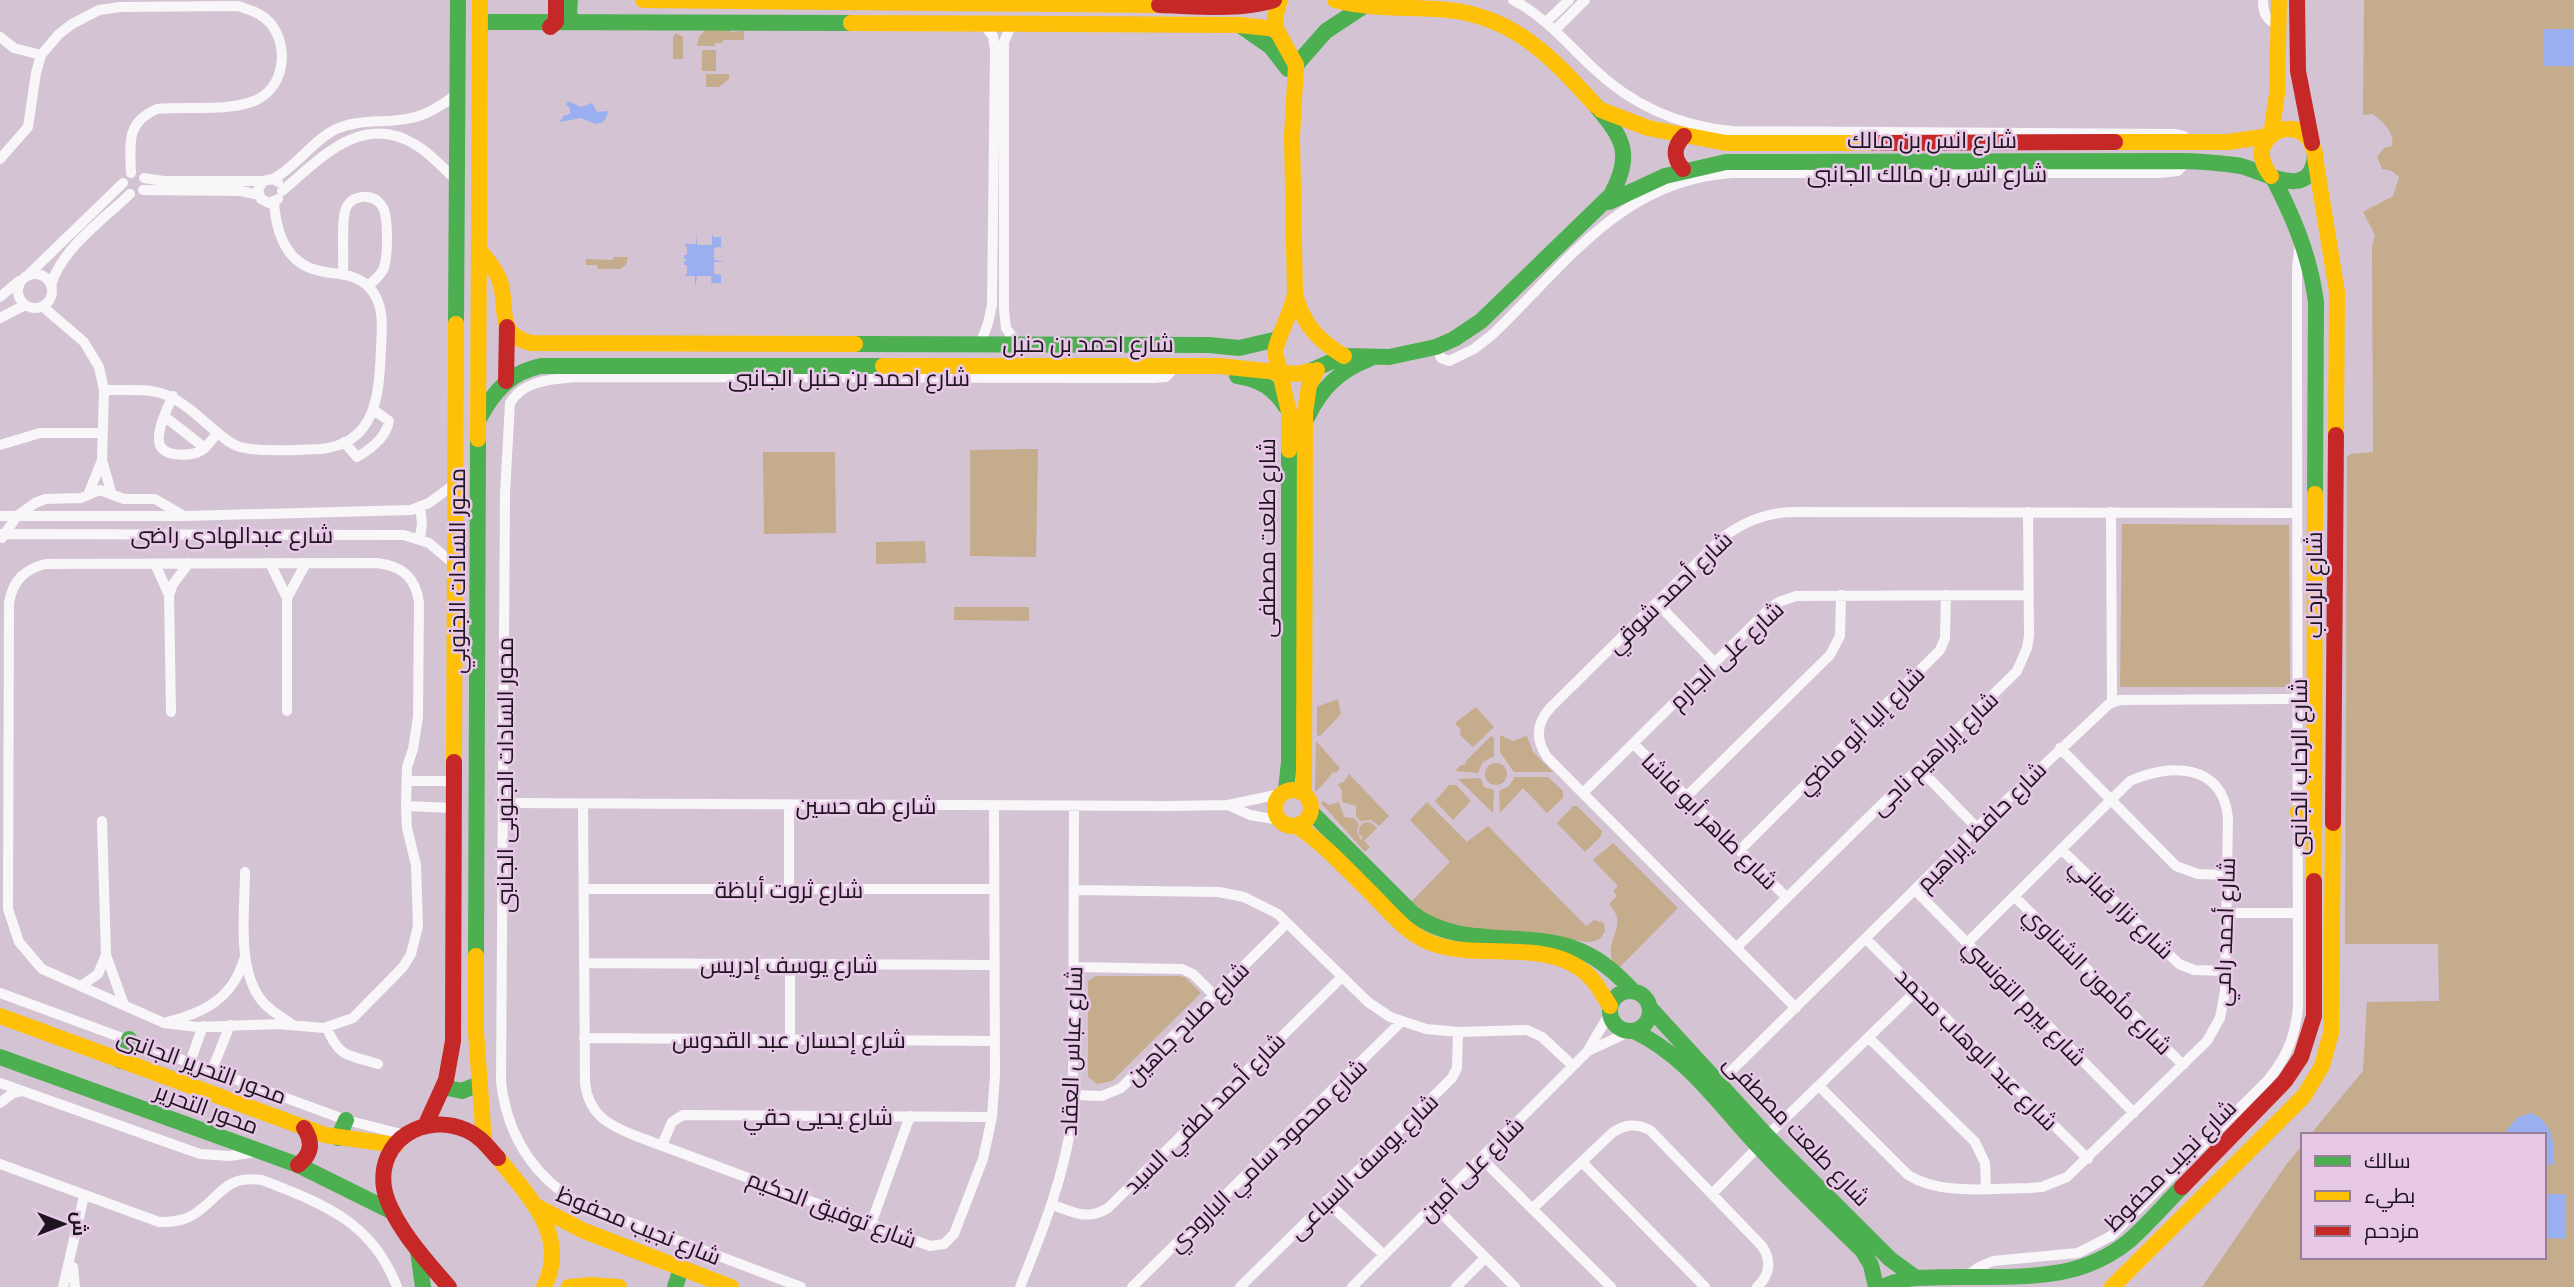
<svg xmlns="http://www.w3.org/2000/svg" width="2574" height="1287" viewBox="0 0 2574 1287" font-family="Ubuntu,Cairo,sans-serif">
	<style>
		.green { fill: #c5ac8d }
		.water { fill: #9aaff0 }
		.lines { fill: none; stroke-linecap: round; stroke-linejoin: round }
		.street { stroke: #f8f6f8; stroke-width: 10 }
		.fast { stroke: #4caf50; stroke-width: 16 }
		.slow { stroke: #ffc107; stroke-width: 16 }
		.jam { stroke: #c62828; stroke-width: 16 }
		.labels { text-anchor: middle; dominant-baseline: central; stroke-width: 5; stroke-linejoin: round; paint-order: stroke }
		.street-label { font-size: 23px; fill: #1e131e; stroke: #e7c9e7 }
	</style>
	<rect width="100%" height="100%" fill="#d3c3d3"/>
	<path class="green" d="M2364,0H2574V1287H2202L2286,1165L2303,1144V1257H2544V1135H2310L2363,1071L2367,1002L2439,1001L2438,944H2345L2347,457L2350,454L2373,452L2372,246L2375,235L2363,212L2393,196L2399,177L2392,171L2382,169L2377,157L2384,148L2392,146C2395,132 2383,122 2373,114L2363,115Z
		M730,29L731,32L744,31V40H723L722,43H715V46H697L699,37L705,30Z
		M676,33L683,37V59H673V37Z
		M702,50H716V71H702Z
		M706,74H729V79L719,87H706Z
		M613,257H628L626,265L620,269H598L597,265H586V259L613,260Z
		M1038,449L1036,557L970,556V450Z
		M763,452H835L836,533L764,534Z
		M2122,524L2289,525L2290,687H2120Z
		M925,541L926,563L876,564V542Z
		M954,607H1029V621L954,620Z
		M1338,699L1341,714L1320,736L1317,735V707Z
		M1476,707L1494,727L1473,747L1460,735L1461,730L1455,723Z
		M1500,735L1513,741L1527,736L1533,752L1553,772H1514L1500,752Z
		M1491,736L1494,738V756L1482,763L1478,773L1455,771L1461,765H1465L1467,760Z
		M1316,741L1340,768L1336,773L1333,772C1328,778 1323,786 1315,792Z
		M1485 774a11 11 0 1 1 22 0a11 11 0 1 1-22 0Z
		M1349,774L1389,816L1379,826L1371,820L1360,821L1356,816V806L1342,802V790L1338,785L1341,782L1343,783Z
		M1515,777H1548L1563,791V798L1547,813L1523,788L1500,813L1499,791L1509,786Z
		M1480,778L1484,787L1494,790L1493,813L1458,779Z
		M1449,785H1456L1471,801L1453,820L1435,801Z
		M1323,801L1329,805L1339,802L1344,817L1354,818L1359,824L1357,832L1361,840L1363,838L1359,834V828L1363,823L1370,822L1377,828L1364,841L1370,847L1365,852L1321,803Z
		M1427,802L1467,842L1488,826L1586,926L1594,920L1604,923L1605,931L1600,939L1591,942L1462,930C1442,926 1426,915 1411,902L1450,862L1410,820Z
		M1573,806H1577L1602,831L1601,836L1585,852L1557,823Z
		M1613,843L1678,908L1618,969C1596,942 1633,929 1609,904L1617,896L1613,891L1618,886L1593,860Z
		M1096,976H1179L1186,978L1201,993L1112,1081L1097,1084L1088,1077V981Z"/>
	<path class="water" d="M2544,29H2574V66H2544Z
		M568,101L581,107L592,103L597,112L608,111C607,119 604,123 596,124L581,118L560,122L563,116L570,114V108L566,105Z
		M712,232L713,237H721V246H725L714,248V260L725,262H714V274L725,275H721V283H712V287L711,276H697L695,287V276H684L687,274V265H684V262L687,259H684V255H687V247L684,244H696L697,233V245H712Z
		M2531,1113C2552,1121 2556,1144 2553,1165L2544,1164V1135H2502L2518,1117Z
		M2544,1194H2566V1239L2544,1238Z"/>
	<g class="lines">
		<path class="street" d="M1513,0C1544,16 1566,42 1591,66C1631,105 1677,126 1733,131L2176,134L2184,136L2187,143
			M2263,0C2263,13 2266,21 2279,25
			M1546,22L1569,0
			M1016,24L1009,30L1004,42V309L1006,328L1018,345
			M1555,30L1585,0
			M0,37L14,48L41,55
			M0,159L28,127L36,73L41,55L59,34L72,24L99,10L120,7L238,6C250,10 262,13 271,24C290,48 284,89 254,101C225,112 188,106 157,109C126,122 130,143 131,173
			M144,178L164,181H263L273,179L278,182
			M273,179C297,166 312,141 336,129C361,118 385,124 411,118C428,115 444,104 458,93
			M263,181L258,190L261,199L269,203L278,199
			M143,190L241,191L259,195
			M282,191C320,159 362,111 416,145C431,154 444,169 457,181
			M343,274C344,259 341,219 346,208C353,194 373,193 382,206C389,216 388,259 383,270C379,277 374,281 368,286
			M18 291a17 17 0 1 1 34 0a17 17 0 1 1-34 0Z
			M27,276L123,183
			M51,286C59,251 105,218 130,194
			M0,297L19,281
			M42,306L84,342L99,367L104,390L102,460L112,495
			M0,318L25,305
			M980,345L988,323L992,305L995,50L993,36L983,24
			M1436,347L1441,358L1449,361L1474,349L1493,334C1567,263 1622,180 1732,173H2160L2178,171L2187,161
			M104,390C156,390 165,386 206,423C216,431 227,443 240,447C257,452 301,450 320,449C378,444 379,392 381,348C382,327 385,304 369,287C355,273 338,275 320,271C286,264 276,232 274,202
			M173,396C167,408 155,433 160,445C165,458 193,456 202,450C208,446 213,438 217,433
			M164,416L205,448
			M344,442L357,457C371,449 386,438 389,421L374,410
			M0,445L40,433H103
			M88,495L102,460
			M420,507L422,523L420,538
			M2111,512L2112,702
			M0,516H185L411,510L429,503L456,483
			M0,534L404,535L429,543L455,565
			M2,538L17,516L35,503L45,499L81,498L100,490L124,499H155L184,516
			M270,563L287,598V711
			M376,563C402,565 416,578 419,603L418,717L413,749L407,767L406,806L407,828L416,865L418,926L411,954L403,967L353,1018L324,1028L278,1024L197,1027L164,1023L42,969L19,942L8,909L9,603C13,581 23,570 45,564Z
			M155,564L169,595L171,712
			M169,595L173,584L189,563
			M287,598L306,563
			M1657,603L1715,663
			M1634,744L1787,898
			M2060,748L2176,866L2198,874L2227,875
			M1919,768L1977,828
			M407,781H454
			M1583,793L1771,607L1779,602L1796,596L2029,595
			M1686,797L1830,655L1840,636L1841,595
			M504,803L1168,806L1228,805L1280,794
			M583,804L585,1083C589,1115 608,1125 636,1136L930,1246L944,1244L954,1234L983,1159L992,1117L995,1075L994,806
			M789,805V889
			M1228,805L1250,815L1279,820
			M406,806L454,808
			M2061,849L2179,964L2194,970L2226,971
			M1740,850L1940,650L1945,638L1946,595
			M245,872C245,911 236,969 262,1001C270,1011 283,1018 293,1025
			M584,889H994
			M1074,890L1219,892L1244,897L1278,914L1368,1002L1390,1017L1426,1029L1458,1032L1527,1030L1542,1037L1573,1066
			M1916,891L2134,1113
			M2014,896L2183,1065
			M2227,913H2298
			M1866,939L2088,1159
			M1736,948L2017,671L2027,648L2029,636L2028,512
			M106,955L124,1005
			M584,963L994,965
			M790,964V1039
			M1074,967L1182,969L1193,974L1214,995
			M81,986L98,974L106,955L102,821
			M0,993L346,1120L405,1135
			M1796,1008L1547,757C1535,739 1536,723 1551,707L1722,538C1745,521 1767,512 1796,512L2297,513
			M167,1022C204,1013 233,998 244,959
			M327,1028C339,1058 349,1055 378,1064
			M584,1038L995,1041
			M1869,1038L1975,1142L1985,1163L1986,1188
			M1588,1050L1610,1013
			M190,1062L203,1026
			M212,1070L230,1025
			M1720,1082L1977,828L2109,704L2120,700L2297,699
			M0,1083L200,1154L230,1156L256,1152
			M1819,1086L1908,1175C1942,1196 1990,1188 2029,1188L2042,1187L2067,1177L2207,1041L2220,1018L2225,991L2228,818C2223,763 2170,763 2130,781L1967,943
			M1074,1095L1102,1096L1121,1088L1287,923
			M0,1103L13,1093L22,1091
			M1767,1136L1917,990
			M662,1145L672,1122L683,1115L992,1117
			M1482,1159L1611,1287
			M1582,1162L1705,1287
			M0,1164L159,1222C172,1222 185,1221 196,1213C222,1195 225,1175 262,1180C323,1204 372,1221 397,1287
			M1712,1194L1758,1147
			M1326,1201L1384,1255
			M1053,1205C1072,1212 1088,1221 1108,1208L1342,977
			M1434,1206L1515,1287
			M1532,1209L1612,1133C1625,1124 1636,1123 1650,1130L1762,1246C1772,1261 1770,1275 1757,1287
			M871,1224L910,1116
			M73,1267L75,1287
			M1966,1277L1979,1267L1993,1261L2078,1253L2111,1236L2268,1080C2287,1057 2296,1035 2298,1005L2297,354V268L2300,241
			M63,1287L84,1196
			M801,1287L578,1203C532,1175 507,1135 501,1082L505,493L510,403C524,379 555,379 579,377L1152,378L1166,377L1176,366
			M1020,1287C1043,1230 1065,1175 1073,1113L1074,806
			M1132,1287L1401,1022
			M1240,1287L1452,1078L1457,1068L1458,1032
			M1352,1287L1588,1051L1631,1031
			M1456,1287L1485,1258"/>
		<path class="fast" d="M570,0L569,13L572,22
			M481,22L851,23
			M1241,26L1271,47L1288,69
			M1296,65L1326,31L1364,6
			M2273,178C2294,218 2310,257 2316,302L2315,494
			M1609,202L1665,176L1726,162L2187,161C2205,162 2223,163 2241,166C2265,172 2312,203 2315,154
			M456,324L458,0
			M855,344L1209,345L1239,348L1278,339
			M1310,371L1344,356L1389,357L1436,347L1454,339L1481,321L1611,195C1633,155 1624,139 1596,106
			M1237,376C1259,379 1274,388 1286,407
			M1308,416C1321,388 1340,370 1369,359
			M480,417C494,391 511,372 541,366H883
			M1286,790L1289,762V450
			M1311,812L1413,914C1462,951 1527,928 1581,951C1602,960 1618,975 1633,991
			M476,956L478,439
			M1610 1011a20 20 0 1 1 40 0a20 20 0 1 1-40 0Z
			M1650,1008L1767,1136L1890,1259L1916,1278
			M1634,1031C1687,1056 1720,1106 1759,1147C1792,1183 1827,1216 1862,1250L1871,1265L1876,1287
			M0,1057L298,1165L393,1212
			M121,1061L129,1039
			M443,1087L462,1091L479,1084
			M338,1138L346,1120
			M418,1251L423,1287
			M675,1287L681,1269
			M1883,1287C1905,1275 1932,1278 1956,1277C2018,1276 2079,1283 2130,1240C2148,1224 2165,1204 2182,1187"/>
		<path class="slow" d="M643,0L1159,5
			M1280,0L1275,17L1276,29L1296,65L1292,136L1295,293C1291,316 1279,331 1275,352L1289,412V450
			M1335,0C1369,9 1402,7 1436,9C1510,12 1550,55 1596,106
			M851,23L1239,25L1276,29
			M1601,110L1648,128L1726,143H1874
			M2271,135L2277,94L2279,0
			M2115,142H2228L2269,136
			M2315,157L2337,292L2336,435
			M2271,176C2268,172 2264,166 2263,161C2253,133 2305,109 2315,154
			M480,251C487,260 495,268 499,279C510,307 493,333 531,343L855,344
			M1296,298C1304,325 1320,342 1344,356
			M883,366H1219L1296,374L1310,371
			M478,439L480,0
			M454,762L456,324
			M1275 808a18 18 0 1 1 36 0a18 18 0 1 1-36 0Z
			M1304,793L1305,412L1309,386L1317,370
			M2298,812L2306,823L2307,838
			M1297,826C1327,846 1350,873 1376,898C1393,916 1410,936 1434,944C1483,961 1553,936 1592,979C1599,987 1604,997 1610,1006
			M2314,881L2315,494
			M476,956V1032L484,1141
			M0,1016L325,1135L396,1145
			M498,1158C528,1196 570,1236 544,1287
			M534,1205L584,1231L731,1287
			M569,1287L591,1285L619,1287
			M2112,1287L2304,1096L2322,1066L2331,1033L2333,823"/>
		<path class="jam" d="M2297,0L2298,71L2312,143
			M1159,5C1196,6 1238,11 1274,0
			M550,27L556,22V0
			M1874,143L2115,142
			M1683,169C1673,158 1673,147 1684,136
			M506,381L507,327
			M2333,823L2336,435
			M426,1124L446,1080L453,1041L454,762
			M298,1165C312,1154 313,1142 304,1128
			M2182,1187L2285,1081L2301,1057L2314,1016V881
			M449,1287C427,1262 390,1221 384,1188C377,1140 424,1112 466,1130C480,1136 488,1147 498,1158"/>
	</g>
	<g class="labels">
		<g class="street-label">
			<text x="1932" y="139">شارع انس بن مالك</text>
			<text x="1927" y="173">شارع انس بن مالك الجانبى</text>
			<text x="1088" y="343">شارع احمد بن حنبل</text>
			<text x="849" y="377">شارع احمد بن حنبل الجانبى</text>
			<text x="232" y="534">شارع عبدالهادى راضى</text>
			<text transform="translate(1266 538) rotate(-90)">شارع طلعت مصطفى</text>
			<text transform="translate(456 571) rotate(-90)">محور السادات الجنوبي</text>
			<text transform="translate(2313 585) rotate(-90)">شارع الرحاب</text>
			<text transform="translate(1669 592) rotate(-44)">شارع أحمد شوقي</text>
			<text transform="translate(1726 655) rotate(-43)">شارع على الجارم</text>
			<text transform="translate(1860 730) rotate(-45)">شارع إليا أبو ماضي</text>
			<text transform="translate(1934 753) rotate(-44)">شارع إبراهيم ناجى</text>
			<text transform="translate(2298 767) rotate(-90)">شارع الرحاب الجانبى</text>
			<text transform="translate(504 775) rotate(-90)">محور السادات الجنوبى الجانبى</text>
			<text x="866" y="805">شارع طه حسين</text>
			<text transform="translate(1710 821) rotate(45)">شارع طاهر أبو فاشا</text>
			<text transform="translate(1981 826) rotate(-45)">شارع حافظ إبراهيم</text>
			<text x="789" y="889">شارع ثروت أباظة</text>
			<text transform="translate(2122 908) rotate(44)">شارع نزار قباني</text>
			<text transform="translate(2224 932) rotate(-88)">شارع أحمد رامي</text>
			<text x="789" y="964">شارع يوسف إدريس</text>
			<text transform="translate(2098 980) rotate(45)">شارع مأمون الشناوي</text>
			<text transform="translate(2025 1002) rotate(46)">شارع بيرم التونسي</text>
			<text transform="translate(1187 1023) rotate(-45)">شارع صلاح جاهين</text>
			<text x="789" y="1039">شارع إحسان عبد القدوس</text>
			<text transform="translate(1977 1049) rotate(45)">شارع عبد الوهاب محمد</text>
			<text transform="translate(1071 1051) rotate(-88)">شارع عباس العقاد</text>
			<text transform="translate(202 1066) rotate(20)">محور التحرير الجانبى</text>
			<text transform="translate(207 1108) rotate(20)">محور التحرير</text>
			<text transform="translate(1204 1113) rotate(-45)">شارع أحمد لطفي السيد</text>
			<text x="818" y="1116">شارع يحيى حقي</text>
			<text transform="translate(1797 1130) rotate(46)">شارع طلعت مصطفى</text>
			<text transform="translate(1267 1155) rotate(-44)">شارع محمود سامي البارودي</text>
			<text transform="translate(2170 1165) rotate(-45)">شارع نجيب محفوظ</text>
			<text transform="translate(1363 1166) rotate(-44)">شارع يوسف السباعى</text>
			<text transform="translate(1471 1169) rotate(-45)">شارع على أمين</text>
			<text transform="translate(832 1209) rotate(21)">شارع توفيق الحكيم</text>
			<text transform="translate(639 1225) rotate(22)">شارع نجيب محفوظ</text>
		</g>
	</g>
	<rect x="2301" y="1133" width="245" height="126" fill="#e7c9e7" stroke="#978097" stroke-width="2"/>
	<rect x="2315" y="1156" width="35" height="10" fill="#4caf50" stroke="#978097" stroke-width="2"/>
	<text x="2364" y="1168" font-size="21" fill="#1e131e">سالك</text>
	<rect x="2315" y="1191" width="35" height="10" fill="#ffc107" stroke="#978097" stroke-width="2"/>
	<text x="2364" y="1203" font-size="21" fill="#1e131e">بطيء</text>
	<rect x="2315" y="1226" width="35" height="10" fill="#c62828" stroke="#978097" stroke-width="2"/>
	<text x="2364" y="1238" font-size="21" fill="#1e131e">مزدحم</text>
	<g transform="translate(63 1224) rotate(90)" stroke="#e7c9e7" stroke-width="5" paint-order="stroke">
	<path d="M0-5L12 26L0 18L-12 26Z" fill="#1e131e"/>
	<text y="-10" font-size="19" font-weight="bold" text-anchor="middle" fill="#1e131e">ش</text>
	</g>
</svg>
